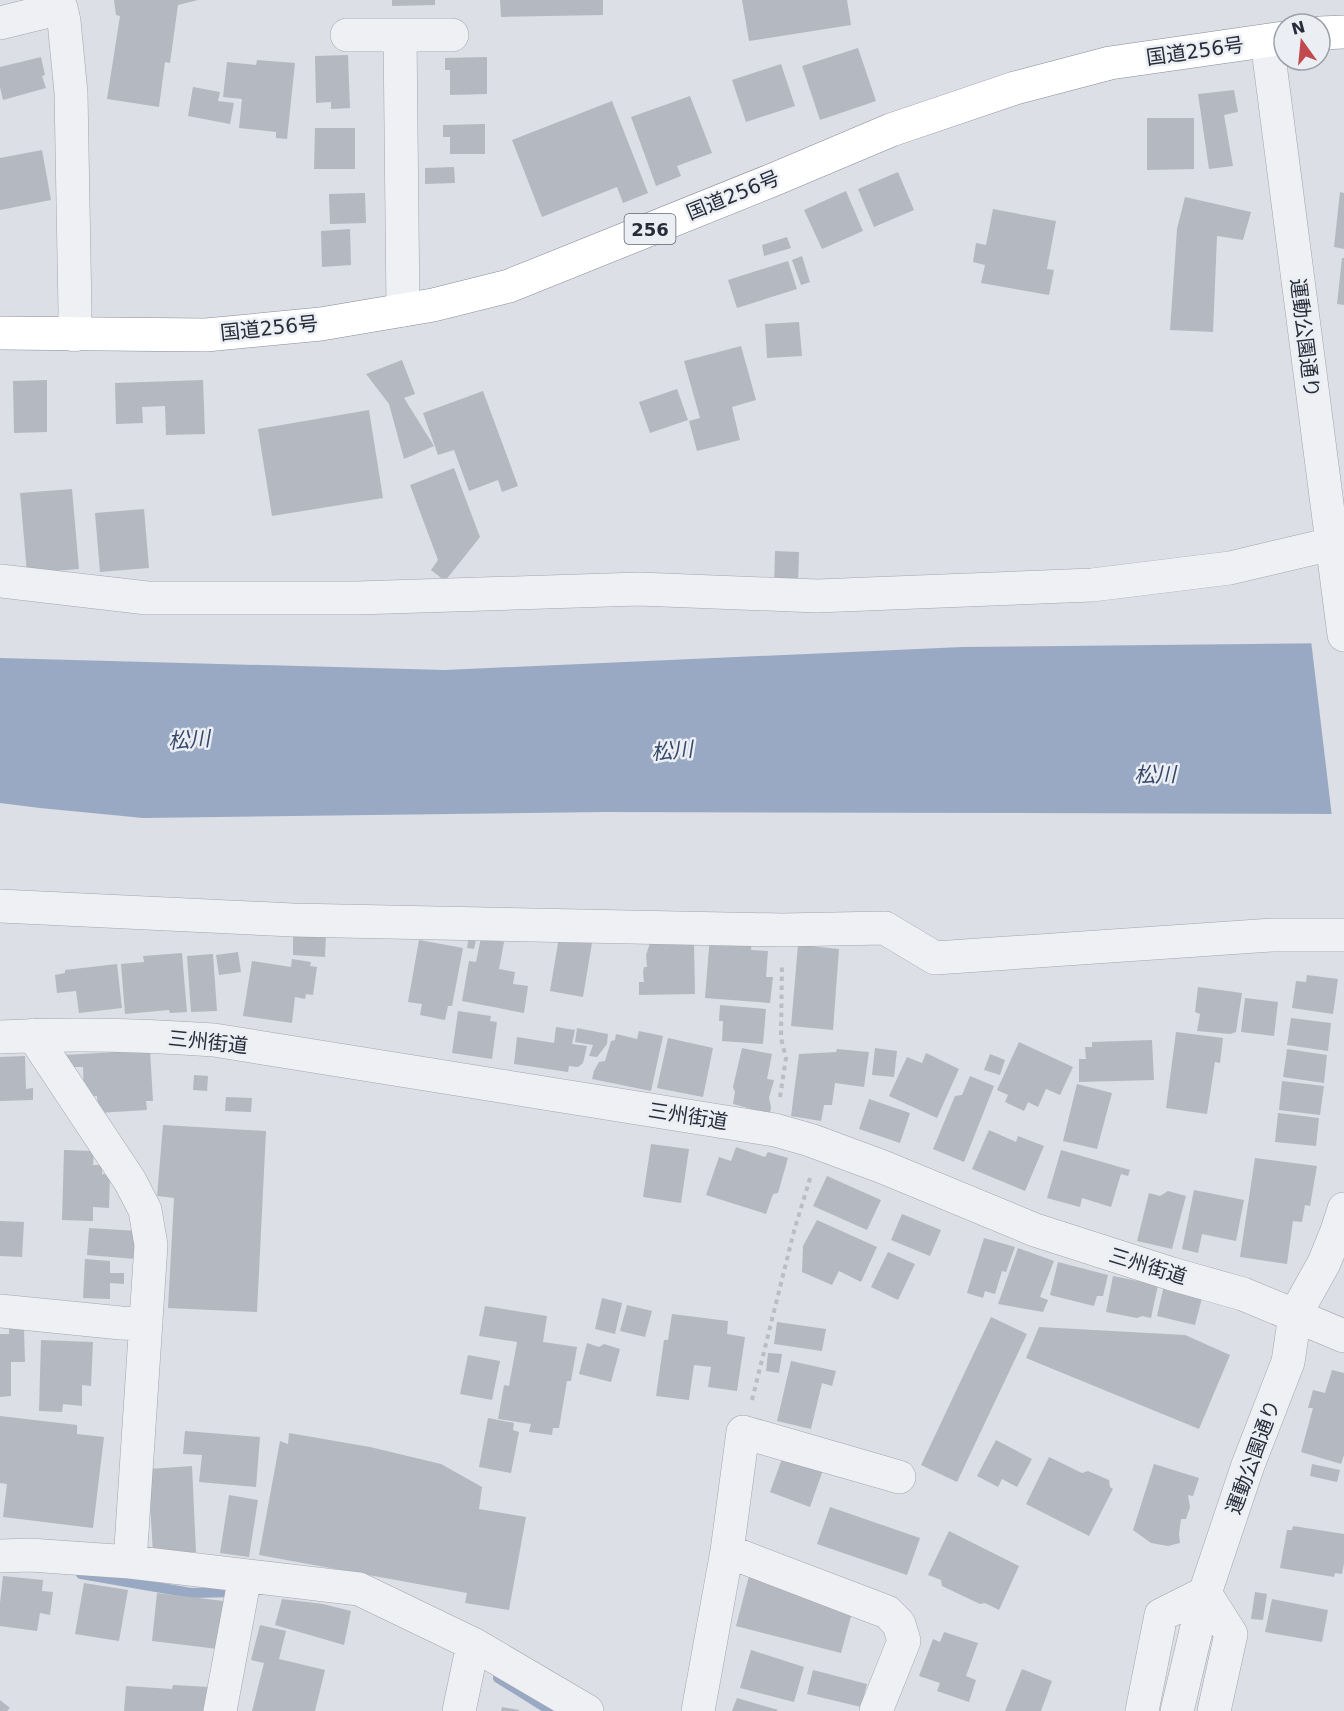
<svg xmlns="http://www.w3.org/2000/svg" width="1344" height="1711" viewBox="0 0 1344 1711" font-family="'DejaVu Sans','Noto Sans JP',sans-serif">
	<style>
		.water { fill: #9aa9c3 }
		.pier { fill: #dcdfe5 }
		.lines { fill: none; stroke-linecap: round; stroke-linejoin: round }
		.stream { stroke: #9aa9c3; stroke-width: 10 }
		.building { fill: #b4b8c1 }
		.minor-casing { stroke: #a2a6ae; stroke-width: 34 }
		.highway-casing { stroke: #858b9a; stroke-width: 34 }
		.path { stroke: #babdc4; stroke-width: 4; stroke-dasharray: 4.5 4.5; stroke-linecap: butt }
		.minor { stroke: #eef0f4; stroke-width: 33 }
		.highway { stroke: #fff; stroke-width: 33 }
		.labels { text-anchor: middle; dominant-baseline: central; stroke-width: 5; stroke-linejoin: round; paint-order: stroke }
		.shield { fill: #ebeef3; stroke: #626672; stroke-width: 1.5 }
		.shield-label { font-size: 18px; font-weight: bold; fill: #272c3a }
		.street-label { font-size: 20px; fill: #272c3a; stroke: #ebeef3 }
		.water-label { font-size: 21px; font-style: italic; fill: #35476a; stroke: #ebeef3 }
	</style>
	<rect width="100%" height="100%" fill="#dcdfe5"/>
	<path class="water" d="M1344,643V814L604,812L143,818L40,808L0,803V658L445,670L962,647Z"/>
	<path class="pier" d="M1311,640H1344V817H1332Z"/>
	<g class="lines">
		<path class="stream" d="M81,1574L191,1593L238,1592
			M498,1678L551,1711"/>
	</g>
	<path class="building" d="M114,0H198L178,5L170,63L165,62L159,107L107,99L120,16L116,15Z
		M392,0H435V5L392,6Z
		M500,0H603V15L501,17Z
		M742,0H847L851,25L749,41Z
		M858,48L876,101L820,120L802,66Z
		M348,55L350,108L331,109V102L316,103L315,56Z
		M41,57L45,75L42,76L46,88L3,100L0,87V67Z
		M487,57V94L450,95V70H445V58Z
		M257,60L295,63L287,139L276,138V132L239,128L242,99L223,97L227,62L256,65Z
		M781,64L795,106L746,122L732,80Z
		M193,87L220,92L218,101L234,103L230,124L188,116Z
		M1234,90L1238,112L1224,115L1233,166L1209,169L1198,94Z
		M690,96L712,153L677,166L681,176L656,186L631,117Z
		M612,101L648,193L623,203L617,187L542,217L512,140Z
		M1147,118H1194V169L1147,170Z
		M485,124V154H450V137H443V125Z
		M315,128H355V169H314Z
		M42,150L51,200L0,210V158Z
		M454,167L455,183L425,184V168Z
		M898,172L914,210L874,227L858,189Z
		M846,191L863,231L822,249L804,210Z
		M1340,192L1344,193V249L1334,247Z
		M365,193L366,223L330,224L329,194Z
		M1185,197L1251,212L1243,240L1217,236L1213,332L1170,330L1177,229Z
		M993,209L1056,221L1047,269L1054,270L1049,295L981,283L985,265L973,262L976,243L986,245Z
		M350,229L351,265L322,267L321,231Z
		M787,237L791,248L764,256L762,245Z
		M802,256L810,282L801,285L792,260Z
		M1342,258H1344V305L1337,304Z
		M788,261L797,289L737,308L728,280Z
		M799,322L802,356L767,358L765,324Z
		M741,346L756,400L732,407L740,440L697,451L689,421L700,418L684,361Z
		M402,360L415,394L404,398L434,446L404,459L389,404L366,374Z
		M47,380V432L14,433L13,381Z
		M203,380L205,434L166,435L165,406L142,407L143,423L116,424L115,383Z
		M677,389L688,420L650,433L639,402Z
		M483,391L518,486L502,492L498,480L469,491L454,450L438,455L423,413Z
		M369,410L383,498L272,516L258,429Z
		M454,468L480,537L445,581L431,570L438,560L410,485Z
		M72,489L79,569L27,573L20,493Z
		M144,509L149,568L100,572L95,513Z
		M775,551L799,552L798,586H774Z
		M293,932L326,933L325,957L293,955Z
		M469,935L477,936L474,949L467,948Z
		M710,935L752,938L751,950L768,951L766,977H773L770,1003L705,998Z
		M481,937L504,942L499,969L515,972L513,984L528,986L524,1013L462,1001L469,961L476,962Z
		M559,937L592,943L583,997L550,991Z
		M419,940L463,948L452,1006H448L445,1020L420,1015L422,1004L408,1002Z
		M694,942L695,994L639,995V982H644L643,972L644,967H647L646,955L650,943Z
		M798,945L839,949L833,1030L791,1026Z
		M238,952L241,972L219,975L216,955Z
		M182,953L187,1012L170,1013L169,1010L125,1014L121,964L144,962L143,956Z
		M213,954L217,1011L191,1012L187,956Z
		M292,959L311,962L310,966L317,967L313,995L306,994L305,999L295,997L292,1023L243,1016L252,961L291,967Z
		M117,964L122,1008L79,1013L76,991L57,993L55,975L65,973V970Z
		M1307,975L1338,979L1333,1014L1292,1008L1296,981L1306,982Z
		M1198,987L1242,993L1236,1032L1230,1034L1197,1031L1200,1014L1195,1012Z
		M1245,998L1278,1002L1274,1036L1241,1032Z
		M720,1005L766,1009L763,1044L722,1041L723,1021H719Z
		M458,1011L491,1016L490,1021L497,1022L492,1059L452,1053Z
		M1291,1018L1331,1023L1328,1051L1287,1045Z
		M556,1027L575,1030L572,1044L587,1046L583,1063L578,1067L569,1066L568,1072L514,1064L517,1037L554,1043Z
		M577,1028L608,1034L607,1044L597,1057L589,1056L593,1045L575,1042Z
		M639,1031L663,1036L651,1091L592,1079L594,1071L599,1062L605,1061L611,1041L615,1040L616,1034L637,1039Z
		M1176,1032L1223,1038L1220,1063L1215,1062L1207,1114L1166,1108Z
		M668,1038L713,1048L703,1097L657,1088Z
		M1152,1040L1154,1080L1079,1082V1059H1086L1085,1047H1092V1042Z
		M1019,1042L1073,1067L1060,1095L1046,1089L1038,1107L1028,1102L1024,1111L1005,1102L1008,1095L997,1090Z
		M742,1048L772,1054L767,1079L774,1080L769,1098L771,1107L770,1114L733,1104L735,1092L733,1087Z
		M875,1048L897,1051L894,1077L872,1075Z
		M837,1049L869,1052L864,1087L835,1083L832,1105H824L821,1121L791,1116L799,1054L836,1052Z
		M1287,1049L1327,1055L1324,1083L1283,1077Z
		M150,1050L153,1101H146L147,1110L98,1113L97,1096H84L83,1067H65V1055Z
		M926,1053L959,1069L937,1118L889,1096L907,1057L922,1063Z
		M990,1054L1005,1060L1000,1075L984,1070Z
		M25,1056L26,1089L33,1088V1100L0,1101V1057Z
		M194,1075L208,1076L207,1091L193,1090Z
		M970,1076L994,1086L964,1162L933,1149L955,1096L962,1095Z
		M1282,1081L1324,1086L1320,1115L1279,1110Z
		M1077,1084L1112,1093L1097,1149L1063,1141Z
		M226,1097L252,1098L251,1112L225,1111Z
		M869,1099L910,1113L900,1143L859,1129Z
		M1278,1113L1319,1118L1316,1146L1275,1142Z
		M163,1125L266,1131L257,1312L168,1308L174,1198L157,1196Z
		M989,1130L1016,1142L1018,1136L1044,1146L1025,1191L972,1169Z
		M651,1144L689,1149L681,1203L643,1197Z
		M736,1147L765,1157L768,1152L788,1158L778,1193L773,1194L766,1214L706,1195L719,1157L731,1161Z
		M64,1150L94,1151L93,1165H102V1174L110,1175L109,1208L93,1207V1221L62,1220Z
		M1061,1150L1130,1170L1128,1176L1121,1174L1111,1207L1082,1198L1080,1207L1047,1198Z
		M1255,1158L1317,1166L1310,1206L1305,1205L1302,1222L1293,1221L1287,1264L1240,1257Z
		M827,1176L881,1200L867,1230L813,1206Z
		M1194,1190L1244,1200L1236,1241L1202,1234L1198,1253L1182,1249Z
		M1168,1191L1186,1196L1172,1249L1137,1241L1149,1193L1160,1196Z
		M902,1214L941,1230L930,1256L891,1240Z
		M817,1220L877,1247L861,1282L839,1271L832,1285L802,1272L803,1246Z
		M0,1221L24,1222L22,1257L0,1256Z
		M89,1228L138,1231L136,1259L87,1255Z
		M984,1238L1015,1247L1006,1272L1002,1271L995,1294L985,1291L983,1298L967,1293Z
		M1018,1248L1054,1261L1040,1297L1048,1300L1043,1312L998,1304Z
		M888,1252L915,1264L898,1300L871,1287Z
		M85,1259L110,1261V1273H124V1284L110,1283V1299L83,1298Z
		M1058,1262L1108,1275L1103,1296H1097L1094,1306L1050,1295Z
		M1113,1276L1158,1285L1151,1318L1142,1316L1137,1318L1106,1312Z
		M1164,1285L1203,1294L1195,1325L1157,1316Z
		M602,1298L622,1303L615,1334L595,1329Z
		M627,1305L652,1311L645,1337L620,1331Z
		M485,1306L547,1316L543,1342L577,1347L571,1381H567L559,1428H553L552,1435L529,1432L531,1424L498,1419L504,1385L509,1386L517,1342L479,1336Z
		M672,1314L728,1321L727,1334L745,1337L737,1391L708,1387L711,1367L694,1365L689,1400L656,1396L664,1340H668Z
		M991,1317L1027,1334L957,1482L921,1465Z
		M777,1322L826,1329L822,1351L774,1344Z
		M1039,1327L1185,1335L1230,1355L1199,1429L1026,1358Z
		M9,1329H24L25,1362H11V1396L0,1397V1334H9Z
		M41,1340L93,1342L91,1386L82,1385V1406L63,1404L62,1412L39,1411Z
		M587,1343L599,1347L604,1344L620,1349L611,1382L579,1374Z
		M768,1353L782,1354L779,1373L766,1371Z
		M468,1355L500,1361L492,1400L460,1394Z
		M791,1361L836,1371L832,1386L822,1383L811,1429L777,1421Z
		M1332,1370L1344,1373V1455L1341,1464L1301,1452L1313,1408H1308L1313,1390L1325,1393Z
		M0,1416L77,1425V1434L104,1437L93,1528L3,1517L7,1484L0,1483Z
		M488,1418L514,1423L513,1430L519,1432L511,1473L479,1467Z
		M185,1431L260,1437L256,1487L199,1482L202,1455L183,1454Z
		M289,1433L370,1447L441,1464L482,1487L479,1509L526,1517L509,1610L465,1603L467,1593L259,1555L280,1441L288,1444Z
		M996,1440L1032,1459L1017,1487L1002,1479L998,1487L977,1476Z
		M783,1456L823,1470L810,1507L770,1492Z
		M1049,1457L1082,1473L1088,1471L1109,1480L1110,1487L1113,1489L1089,1536L1026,1504Z
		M1154,1464L1199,1478L1193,1496L1188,1495L1190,1507L1186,1519H1181L1179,1534L1180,1543L1168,1546L1151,1543L1133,1530Z
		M1312,1464L1340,1470L1337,1482L1310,1476Z
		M192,1466L196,1552L153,1554L148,1469Z
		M229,1495L258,1500L249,1557L220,1553Z
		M830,1507L920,1538L907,1575L817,1544Z
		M1293,1526L1344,1534V1563L1342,1574L1335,1573L1334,1577L1280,1568L1287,1530H1292Z
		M949,1531L1019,1566L999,1610L985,1603L980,1604L942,1586L941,1580L928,1575Z
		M3,1576L43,1580L42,1591L53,1592L50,1615L40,1613L37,1631L0,1626V1603Z
		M749,1576L853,1609L841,1653L736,1626Z
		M84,1583L128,1590L119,1641L75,1634Z
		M1255,1592L1267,1594L1263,1620L1251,1619Z
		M157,1593L224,1601L218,1649L152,1641Z
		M282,1599L323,1604L351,1611L344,1645L275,1625Z
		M1272,1599L1328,1610L1322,1642L1265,1632Z
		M260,1625L286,1631L279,1659L325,1670L315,1711H252L264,1663L251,1660Z
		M944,1632L978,1643L966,1676L976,1680L969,1702L937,1691L940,1683L919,1676L933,1639L940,1642Z
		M751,1650L804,1667L794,1702L740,1688Z
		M1022,1669L1052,1681L1041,1711H1005Z
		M813,1670L867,1684L861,1707L807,1694Z
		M173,1685L209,1687L207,1711H124L126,1686L172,1689Z
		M737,1698L778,1710L777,1711H732Z
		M0,1700L10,1708L7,1711H0Z
		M502,1707L519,1710V1711H501Z"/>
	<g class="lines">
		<g class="minor-casing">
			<path id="minor" d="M0,23L61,8L64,21L71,93L75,312L74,335
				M347,35H452
				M400,35L403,310
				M1267,41L1344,635
				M0,581L147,598H357L639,589L817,596L1092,585L1230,568L1344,541
				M0,906L293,920L782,930L885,928L935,958L1273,935H1344
				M33,1035L130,1181L145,1210L151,1245L130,1562
				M0,1037C71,1033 143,1035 214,1040L775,1130L810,1140L883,1167L1035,1230L1172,1274L1243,1294L1344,1336
				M0,1311L121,1323L145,1324
				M727,1551L887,1612L899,1624L904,1641L876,1711
				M0,1556L30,1555L130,1562L359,1589L473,1644L587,1711
				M220,1711L245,1576
				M459,1711L473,1644
				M698,1711L727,1551L743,1432L899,1477
				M1142,1711L1161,1615L1205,1593L1231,1634L1214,1711
				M1177,1711L1205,1593L1248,1465L1288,1362L1295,1315L1324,1263L1337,1231L1344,1209"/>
		</g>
		<g class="highway-casing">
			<path id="highway" d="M1320,33L1344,32
				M0,333L206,335L321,324L433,305L509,286L775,179L891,130L1015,88L1110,63L1284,38"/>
		</g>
		<path class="path" d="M780,1097L786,1058L781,1038L782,964
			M752,1400L794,1231L811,1175"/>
		<use href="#minor" class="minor"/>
		<use href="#highway" class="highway"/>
	</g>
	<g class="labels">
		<rect class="shield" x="624.5" y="214" width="51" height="30" rx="4.5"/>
		<g class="shield-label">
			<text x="650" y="229">256</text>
		</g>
		<g class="street-label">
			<text transform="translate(1195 51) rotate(-8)">国道256号</text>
			<text transform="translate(733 195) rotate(-22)">国道256号</text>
			<text transform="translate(269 328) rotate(-6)">国道256号</text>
			<text transform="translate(1305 338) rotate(83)">運動公園通り</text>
			<text transform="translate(208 1042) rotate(6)">三州街道</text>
			<text transform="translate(688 1116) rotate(9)">三州街道</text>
			<text transform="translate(1148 1266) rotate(17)">三州街道</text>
			<text transform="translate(1253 1457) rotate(-70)">運動公園通り</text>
		</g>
		<g class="water-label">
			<text transform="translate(189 740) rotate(-4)">松川</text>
			<text transform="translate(672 751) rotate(-5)">松川</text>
			<text transform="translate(1155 775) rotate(-1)">松川</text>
		</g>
	</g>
	<g transform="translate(1302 42) rotate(345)"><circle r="28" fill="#ebeef3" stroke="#9da0a9" stroke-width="1.5"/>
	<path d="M0-4.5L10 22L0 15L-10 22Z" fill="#c14a4f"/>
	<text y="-9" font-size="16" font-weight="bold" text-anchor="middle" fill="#272c3a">N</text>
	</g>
</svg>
